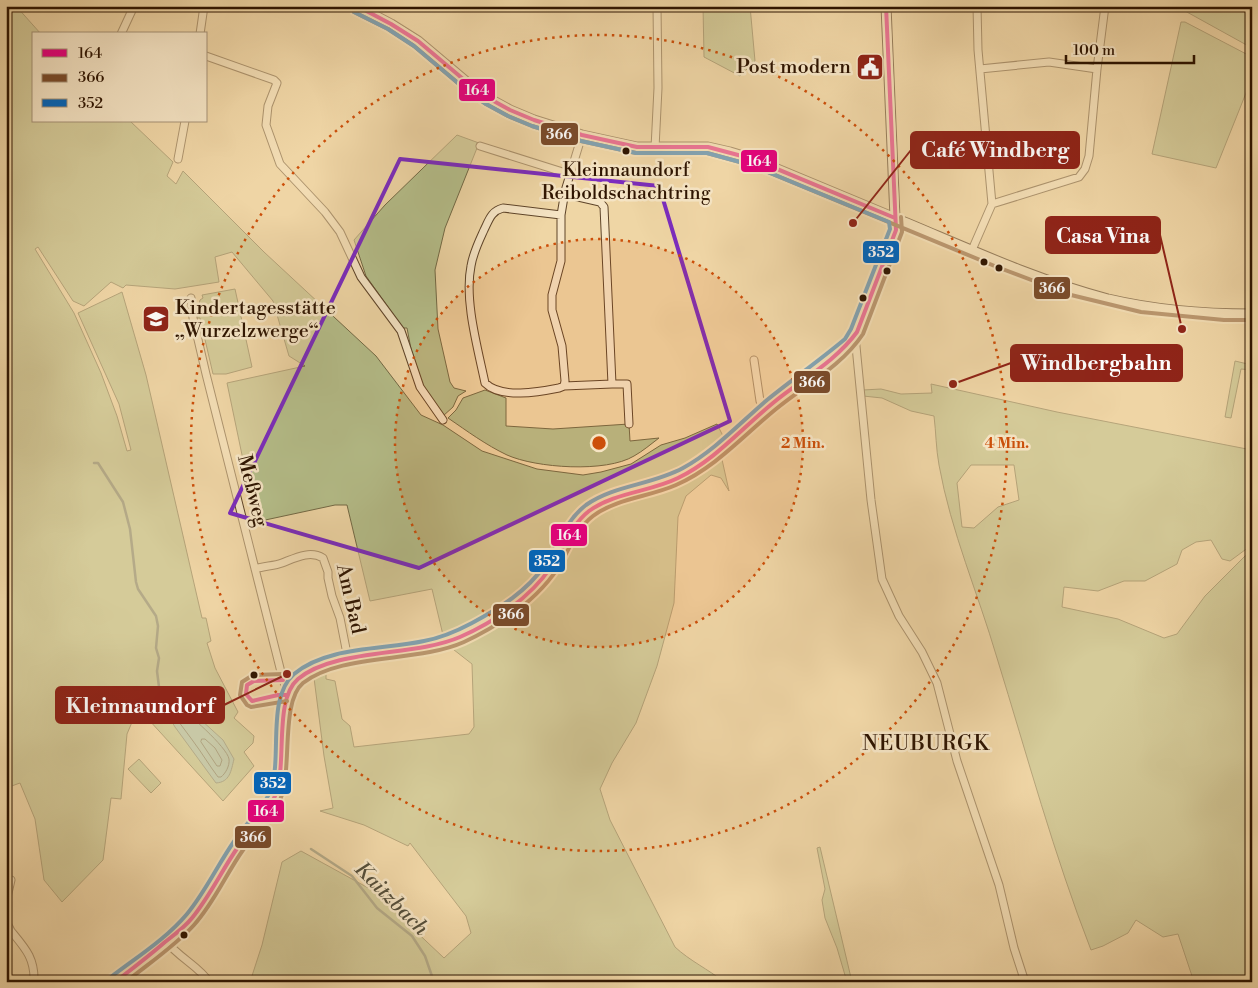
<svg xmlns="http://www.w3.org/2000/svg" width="1258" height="988" viewBox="0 0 1258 988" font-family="'Libre Bodoni',serif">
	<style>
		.green { fill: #b5be8a; stroke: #726945; fill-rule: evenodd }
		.water { fill: #9ab9a6; stroke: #6f7764 }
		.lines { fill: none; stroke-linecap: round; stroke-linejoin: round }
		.shore { stroke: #646653; stroke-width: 1 }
		.stream { stroke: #6f7764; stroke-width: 2.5 }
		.minor-casing { stroke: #5e4429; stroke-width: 9 }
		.tertiary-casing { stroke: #5e4429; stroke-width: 11 }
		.secondary-casing { stroke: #2e1400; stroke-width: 11 }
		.minor { stroke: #f5e4c4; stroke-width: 7 }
		.tertiary { stroke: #f5e4c4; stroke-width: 9 }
		.secondary { stroke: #f5e4c4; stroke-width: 9 }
		.bus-1-casing { stroke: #f5e4c4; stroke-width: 8 }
		.bus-2-casing { stroke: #f5e4c4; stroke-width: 8 }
		.bus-3-casing { stroke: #f5e4c4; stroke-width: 8 }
		.bus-1 { stroke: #e5007d; stroke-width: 4 }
		.bus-2 { stroke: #7a4b2a; stroke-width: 4 }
		.bus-3 { stroke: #0065bd; stroke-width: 4 }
		.marked { fill: none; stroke: #7b2cbf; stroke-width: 4; stroke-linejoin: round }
		.ring { fill: none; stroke: #cc4f0a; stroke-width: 2.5; stroke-dasharray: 2.5 5 }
		.bus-dot { fill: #2e1400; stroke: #f5e4c4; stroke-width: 2 }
		.labels { text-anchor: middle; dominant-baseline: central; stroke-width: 5; stroke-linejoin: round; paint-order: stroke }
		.bus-label { font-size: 19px; fill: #2e1400; stroke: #f5e4c4 }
		.poi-label { font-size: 20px; fill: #2e1400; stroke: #f5e4c4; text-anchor: end }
		.street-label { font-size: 20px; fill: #2e1400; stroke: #f5e4c4 }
		.neighbourhood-label { font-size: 21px; letter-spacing: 1px; fill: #2e1400; stroke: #f5e4c4 }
		.water-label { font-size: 21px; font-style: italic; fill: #544e3a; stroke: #f5e4c4 }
		.centre { fill: #cc4f0a; stroke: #f5e4c4; stroke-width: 2.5 }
		.ring-label { font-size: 15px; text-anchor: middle; font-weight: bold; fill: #cc4f0a; stroke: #f5e4c4; stroke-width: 5; stroke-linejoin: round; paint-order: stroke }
		.leader { fill: none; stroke: #8f2418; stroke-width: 2 }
		.callout-dot { fill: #8f2418; stroke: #f5e4c4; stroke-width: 2 }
		.callout { fill: #8f2418; stroke: #8f2418; stroke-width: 2 }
		.callout-label { font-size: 21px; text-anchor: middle; font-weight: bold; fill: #fff }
		.line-badge { stroke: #f5e4c4; stroke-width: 2 }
		.badge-label { font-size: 14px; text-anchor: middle; font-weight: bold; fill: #fff }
	</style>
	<rect width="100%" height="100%" fill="#efd6a5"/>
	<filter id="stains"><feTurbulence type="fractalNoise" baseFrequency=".004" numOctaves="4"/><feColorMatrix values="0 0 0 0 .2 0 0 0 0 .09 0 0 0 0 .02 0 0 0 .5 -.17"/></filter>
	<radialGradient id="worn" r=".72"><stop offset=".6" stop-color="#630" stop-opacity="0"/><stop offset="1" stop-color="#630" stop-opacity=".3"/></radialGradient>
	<path class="green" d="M6,6H16L41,34H34V121H130L173,162L167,176L176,184L183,171L264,252L376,356L421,415L443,425L482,451L537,469L583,475L601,472L631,464L661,445L685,438L717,424L729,448L721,455L729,491L721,478L711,475L686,496L678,517L674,603L657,666L636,723L612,763L600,789L610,820L675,947C690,961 708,969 724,982H250L262,945L282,862L301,851L372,890L444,958L471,933L466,916L410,843L408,846L364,825L320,811L333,808L324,756L314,678L326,672V679L335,681L342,719L350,726L354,747L469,734L474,727L472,664L449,646L443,635L432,589L370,601L347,505H335L256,522L227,383L305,366L289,356L273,301L232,252L215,257L219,282L175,289L126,285L123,288L111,282L84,306L73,301L38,247L35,249L74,313L101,373L117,416L127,451L131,450L119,404L78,313L122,292L146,375L202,618H206L211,641L207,643L215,668L238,712L234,718L254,736L253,743L244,752L254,766L223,801L138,708L127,734L121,799L111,798L103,860L62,902L44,880L35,819L20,783L6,788Z
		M703,6H750L755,61L740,76L704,57Z
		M1176,6H1252V48Z
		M1181,22H1185L1252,57V78L1216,168L1152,154Z
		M457,135L479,143L445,228L435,270L438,329L450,382L454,388L466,391L458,396L453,407L443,416L424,389L411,349L407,328H403L366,276L354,240L385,205Z
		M235,289L252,367L226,374H213L200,318H196L200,300L203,298L202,295Z
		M1235,361L1252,365V370L1241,369L1231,418L1225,417Z
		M931,384L1057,412L1252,450V547H1249L1230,561L1222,559L1211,540L1196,542L1182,550L1177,564L1145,581H1124L1098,591L1064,587L1062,607L1118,619L1164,638L1177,634L1205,596L1245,556L1252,552V982H1194L1178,934L1163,937L1136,920L1128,933L1103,946L1091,950C1054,855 1027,755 997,658C978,593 951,532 939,465C936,449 936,432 934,416L911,411L882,398L863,396V390L881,389L901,394L932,393ZM971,465H1014L1019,500L998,507L974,528L962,527L957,483Z
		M485,390L506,398V426L553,429L629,424L630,441L659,438C651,444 643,451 634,456C606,473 536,468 507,455C486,445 467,431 448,418L456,410L463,398Z
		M139,759L161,783L151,793L128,769Z
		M820,847L852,982H847L837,948L825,918L822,900L825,889L817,848Z"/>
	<path class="water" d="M178,699L223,740L234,759C231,771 230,782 216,783L175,727L165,710L166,702Z"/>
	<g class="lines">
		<path class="shore" d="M176,705C187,712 227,747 229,759C230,766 225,774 221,777H218C209,765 202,753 193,741C185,730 177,720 170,709L171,706Z
			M202,739H205L215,748L222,760L220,766H217L201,742Z"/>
		<path class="stream" d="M94,463H98L123,502L130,529L136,582L138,589L156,616L158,626L156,648L159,658L157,671L159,687L168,703
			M311,849L352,876L377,908L412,936L425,956L434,982"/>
		<g class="minor-casing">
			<path id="minor" d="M977,6L978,50L992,204
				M121,34L134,6
				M200,34L204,6
				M206,56L274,80L277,83L268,106L266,125L280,164L325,212L340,232L361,277L401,331L420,387L443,420
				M980,69L1049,62L1097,69
				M462,89L469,84
				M480,146L569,174
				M655,148L658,88L657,6
				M178,159L185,121
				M565,194L600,202L604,207L612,384H627L629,424
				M561,215L503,208C491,211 489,220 484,230C479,241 473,253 471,266C464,300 478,349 485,383C501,399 539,392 559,388L564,386L612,384
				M972,250L992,204L1079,177L1085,169L1089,156L1097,69L1105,6
				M191,298L193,318L206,374L283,680L285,685L290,688
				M855,336L871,500L882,579L899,616L922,652L937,683L957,761L999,885L1014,948L1025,982
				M754,360L760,401L765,410
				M564,386L565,381L562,346L552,310V295L561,261V215L565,191L582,135
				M255,569C264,566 274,566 282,563C295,558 310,550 323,558L328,572V578L332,596L340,618L348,659
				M6,902L11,880
				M6,921L11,931
				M6,934L11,931C25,948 35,958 34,982
				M166,941C178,957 200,967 209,982
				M115,982C136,966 157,949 177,932C182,928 188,923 192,918C212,893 225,863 244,838C255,823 271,810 277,791C285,764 277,695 298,679C341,646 412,660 460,637C493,621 526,601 548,571C562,552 569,526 589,511C613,493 646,492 673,480C711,464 741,429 773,403C795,385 844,355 857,332L896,230L895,218"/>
		</g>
		<g class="tertiary-casing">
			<path id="tertiary" d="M357,6L391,24L418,41L469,84L490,99L510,110L534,120L582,135L637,147H708L730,152L753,159L895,218"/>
		</g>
		<g class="secondary-casing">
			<path id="secondary" d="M886,6L895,218C965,247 1035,280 1108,299C1155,310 1204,314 1252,314"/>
		</g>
		<use href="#minor" class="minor"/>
		<use href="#tertiary" class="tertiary"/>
		<use href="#secondary" class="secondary"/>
		<g class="bus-1-casing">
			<path id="bus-1" d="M357,6L391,24L418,41L469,84L490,99L510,110L534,120L582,135L637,147H708L753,159L895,218
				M283,680L254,681L247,685L246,694L252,701L278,695H287
				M115,982C132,969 149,956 165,942C174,935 185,927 192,918C210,896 222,870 238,847C250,830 267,815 275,796C288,766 273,700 298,679C335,648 414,657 460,637C494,622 530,598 551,567C563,548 571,525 589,511C615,492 650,492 678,478C715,460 741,429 773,403C801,380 835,362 857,332L896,230L886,6"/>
		</g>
		<g class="bus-2-casing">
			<path id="bus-2" d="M354,12L388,29L414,46L465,89L486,104L508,116L532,126L581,141L636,153H707L751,165L997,267L1071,295L1141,312L1224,320H1252
				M283,674L253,675L242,682L240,695L247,705L251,707L287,701
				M126,982C148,964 175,946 194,925C214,903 226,874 243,850C255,833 272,819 280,800C293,771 280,702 303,683C341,653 417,663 464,642C500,625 536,601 558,568C569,550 576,529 593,516C617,498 649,497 676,485C715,468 743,436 776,409C805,385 841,367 863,334L902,232L901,217"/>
		</g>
		<g class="bus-3-casing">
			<path id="bus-3" d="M111,977C137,957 166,939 187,914C206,891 218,864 235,840C245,824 261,811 269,794C284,763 265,699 294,674C327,646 384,650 424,641C441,638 457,631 472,623C500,608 527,591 545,565C558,545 566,520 586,505C614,485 652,485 683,468C714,451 740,423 767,400C793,379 820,360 845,339L851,329L890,229L889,222L751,165L707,153H636L581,141L532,126L508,116L486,104L465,89L414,46L388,29L354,12"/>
		</g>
		<use href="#bus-1" class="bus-1"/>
		<use href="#bus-2" class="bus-2"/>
		<use href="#bus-3" class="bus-3"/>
	</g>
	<path d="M0 0H1258V988H0ZM400,159L659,186L730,421L419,568L230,513Z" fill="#efd6a5" fill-opacity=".55" fill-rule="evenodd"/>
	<path class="marked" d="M400,159L659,186L730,421L419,568L230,513Z"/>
	<circle cx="599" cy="443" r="204" fill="#cc4f0a" fill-opacity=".12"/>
	<g class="ring">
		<circle cx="599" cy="443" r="204"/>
		<circle cx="599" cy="443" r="408"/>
	</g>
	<defs>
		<g id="civic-square" transform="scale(1.4375)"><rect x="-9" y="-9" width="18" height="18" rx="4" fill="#8f2418" stroke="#f5e4c4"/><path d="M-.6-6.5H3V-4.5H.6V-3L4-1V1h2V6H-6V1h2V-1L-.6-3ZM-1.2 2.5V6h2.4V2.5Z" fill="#fff"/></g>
		<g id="school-square" transform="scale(1.4375)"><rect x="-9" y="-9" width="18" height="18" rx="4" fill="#8f2418" stroke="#f5e4c4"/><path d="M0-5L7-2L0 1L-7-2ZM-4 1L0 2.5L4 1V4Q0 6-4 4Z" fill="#fff"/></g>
	</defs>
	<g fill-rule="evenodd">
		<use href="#civic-square" x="870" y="67"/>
		<use href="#school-square" x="156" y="319"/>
	</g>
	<g class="bus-dot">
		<circle cx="626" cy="151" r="4.5"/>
		<circle cx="984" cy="262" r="4.5"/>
		<circle cx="999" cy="268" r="4.5"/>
		<circle cx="887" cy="271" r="4.5"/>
		<circle cx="863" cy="298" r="4.5"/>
		<circle cx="254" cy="675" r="4.5"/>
		<circle cx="184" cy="935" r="4.5"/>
	</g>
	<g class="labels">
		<g class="bus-label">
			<text x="626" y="170">Kleinnaundorf<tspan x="626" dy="23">Reiboldschachtring</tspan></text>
		</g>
		<g class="poi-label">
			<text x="851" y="67">Post modern</text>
			<text x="175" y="308" text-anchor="start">Kindertagesstätte<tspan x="175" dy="23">„Wurzelzwerge“</tspan></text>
		</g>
		<g class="street-label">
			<text transform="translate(252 491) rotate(76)">Meßweg</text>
			<text transform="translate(350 599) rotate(77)">Am Bad</text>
		</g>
		<g class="neighbourhood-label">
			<text x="926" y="744">NEUBURGK</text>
		</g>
		<g class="water-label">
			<text transform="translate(391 899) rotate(45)">Kaitzbach</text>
		</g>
	</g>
	<circle cx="599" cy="443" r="8" class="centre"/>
	<g class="ring-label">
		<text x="803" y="448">2 Min.</text>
		<text x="1007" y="448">4 Min.</text>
	</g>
	<path class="leader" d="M853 223L911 150M1182 329L1160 235M953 384L1011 363M287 674L224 705"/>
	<g class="callout-dot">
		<circle cx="853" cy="223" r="5"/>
		<circle cx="1182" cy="329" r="5"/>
		<circle cx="953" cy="384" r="5"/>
		<circle cx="287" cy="674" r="5"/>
	</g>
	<g class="callout">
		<rect x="911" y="132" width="168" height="36" rx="5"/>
		<rect x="1046" y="217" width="114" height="36" rx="5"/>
		<rect x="1011" y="345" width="171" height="36" rx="5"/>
		<rect x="56" y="687" width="168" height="36" rx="5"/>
	</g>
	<g class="callout-label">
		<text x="995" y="157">Café Windberg</text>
		<text x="1103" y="243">Casa Vina</text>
		<text x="1096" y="370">Windbergbahn</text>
		<text x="140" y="713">Kleinnaundorf</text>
	</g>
	<g class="line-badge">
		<rect x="458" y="78" width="38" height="24" rx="5" fill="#e5007d"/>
		<rect x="540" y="122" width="39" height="24" rx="5" fill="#7a4b2a"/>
		<rect x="740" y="149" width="38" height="24" rx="5" fill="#e5007d"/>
		<rect x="862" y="240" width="38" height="24" rx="5" fill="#0065bd"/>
		<rect x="1033" y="276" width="38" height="24" rx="5" fill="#7a4b2a"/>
		<rect x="793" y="370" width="38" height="24" rx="5" fill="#7a4b2a"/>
		<rect x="550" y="523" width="38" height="24" rx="5" fill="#e5007d"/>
		<rect x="528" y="549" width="38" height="24" rx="5" fill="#0065bd"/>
		<rect x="492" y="603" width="38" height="24" rx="5" fill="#7a4b2a"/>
		<rect x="253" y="771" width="39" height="24" rx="5" fill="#0065bd"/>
		<rect x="247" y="799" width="38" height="24" rx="5" fill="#e5007d"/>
		<rect x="234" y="825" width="38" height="24" rx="5" fill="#7a4b2a"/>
	</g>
	<g class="badge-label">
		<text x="477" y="95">164</text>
		<text x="559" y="139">366</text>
		<text x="759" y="166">164</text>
		<text x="881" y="257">352</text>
		<text x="1052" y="293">366</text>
		<text x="812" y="387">366</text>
		<text x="569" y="540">164</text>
		<text x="547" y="566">352</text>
		<text x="511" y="619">366</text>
		<text x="273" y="788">352</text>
		<text x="266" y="816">164</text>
		<text x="253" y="842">366</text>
	</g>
	<rect width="1258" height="988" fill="none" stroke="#efd6a5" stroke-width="25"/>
	<rect x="8" y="8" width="1243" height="973" fill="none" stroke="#2e1400" stroke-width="2.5"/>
	<rect x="12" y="12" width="1233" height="963" fill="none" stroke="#2e1400"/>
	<rect x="32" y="32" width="175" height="90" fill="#f5e4c4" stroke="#a59176"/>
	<rect x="42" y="49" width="25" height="8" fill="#e5007d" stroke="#a59176"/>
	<text x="78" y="58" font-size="15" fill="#2e1400">164</text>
	<rect x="42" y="74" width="25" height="8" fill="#7a4b2a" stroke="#a59176"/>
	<text x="78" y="82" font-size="15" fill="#2e1400">366</text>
	<rect x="42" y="99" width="25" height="8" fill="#0065bd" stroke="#a59176"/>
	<text x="78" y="108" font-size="15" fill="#2e1400">352</text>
	<path d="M1066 55v8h128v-8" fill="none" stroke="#2e1400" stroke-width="2.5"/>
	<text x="1073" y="55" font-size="15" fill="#2e1400" stroke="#f5e4c4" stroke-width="4" paint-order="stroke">100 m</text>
	<rect width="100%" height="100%" filter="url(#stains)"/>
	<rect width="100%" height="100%" fill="url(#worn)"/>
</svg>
